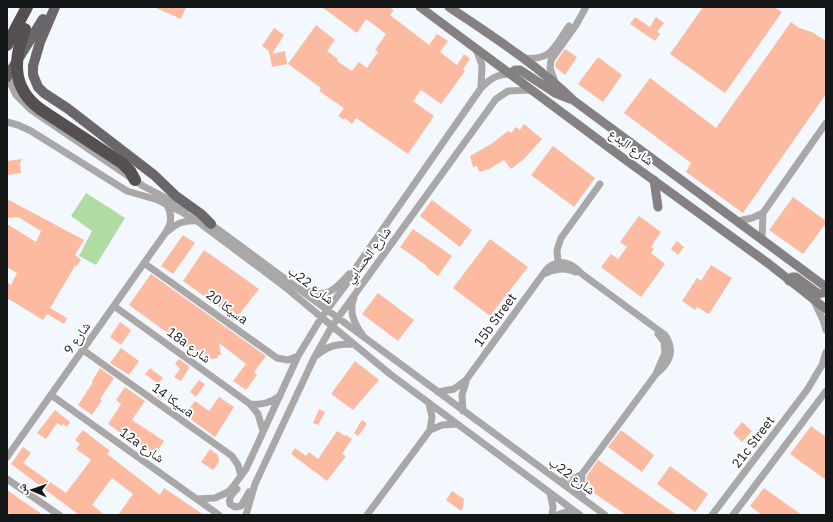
<svg xmlns="http://www.w3.org/2000/svg" width="833" height="522" viewBox="0 0 833 522" font-family="'IBM Plex Sans','Noto Naskh Arabic',sans-serif">
	<style>
		.green { fill: #b0dca3 }
		.building { fill: #fcbaa0 }
		.lines { fill: none; stroke-linecap: round; stroke-linejoin: round }
		.street { stroke: #aaa7a9; stroke-width: 7 }
		.secondary { stroke: #858183; stroke-width: 9 }
		.primary { stroke: #6b6669; stroke-width: 10 }
		.highway { stroke: #554f52; stroke-width: 12 }
		.highway-bridge { stroke: #554f52; stroke-width: 12 }
		.labels { text-anchor: middle; dominant-baseline: central; stroke-width: 4; stroke-linejoin: round; paint-order: stroke }
		.street-label { font-size: 13px; fill: #141718; stroke: #fff }
	</style>
	<rect width="100%" height="100%" fill="#f2f8fd"/>
	<path class="green" d="M86,193L125,218L96,265L79,256L92,231L71,216Z"/>
	<path class="building" d="M154,7H186L181,19Z
		M322,7H389L394,10L390,15L429,45L437,34L448,41L440,52L457,65L464,54L470,59L463,69L465,71L441,104L421,90L413,101L434,116L408,154L356,118L352,124L345,118L344,120L338,116L344,108L319,91L321,88L288,64L316,25L335,40L327,51L338,59L337,61L352,71L359,62L367,68L378,52L375,50L386,34L366,19L357,33Z
		M703,7H774L782,12L725,93L670,54Z
		M635,17L650,27L656,17L664,23L657,32L660,34L655,41L630,24Z
		M791,22L799,28L812,32L826,41V94L743,213L686,172L691,163L624,113L650,78L716,128Z
		M274,28L284,35L272,54L285,51L287,64L272,67L269,51L262,46Z
		M565,49L577,57L565,75L555,67L556,62Z
		M598,57L622,75L603,102L578,84Z
		M524,124L542,139L525,158L511,169L504,160L489,169L479,172L477,166L473,167L470,156L491,144L508,131L511,133L516,127L520,130Z
		M553,146L595,178L574,207L531,175Z
		M22,159L20,163L21,173L7,175V161Z
		M793,197L826,221V223L803,254L769,230Z
		M7,199L84,240L75,255L81,259L76,267L75,266L50,308L67,318L64,324L47,314L43,320L7,298V282L11,285L17,273L7,267V224L36,242L41,231L18,217L7,218Z
		M432,200L472,230L460,247L420,216Z
		M639,216L661,232L651,247L654,249L651,253L665,264L641,297L601,267L611,254L618,259L627,247L620,242Z
		M413,229L452,256L438,276L426,267L427,266L400,247Z
		M183,235L195,243L173,274L161,266Z
		M490,239L528,267L490,316L453,288Z
		M677,241L684,247L678,255L671,249Z
		M204,250L259,289L234,321L228,317L230,315L183,281Z
		M711,265L732,278L709,314L697,307L695,310L682,301L697,278L701,281Z
		M151,274L266,356L254,372L257,375L246,390L233,381L246,364L219,343L221,355H218V358L204,360V357H201L200,352L195,353L129,305Z
		M378,293L414,320L398,341L362,314Z
		M120,322L131,330L121,345L110,337Z
		M121,348L139,361L129,375L110,363Z
		M179,359L190,367L181,381L174,377L180,369L175,363Z
		M355,361L379,380L353,410L331,394Z
		M100,368L114,378L100,399L102,400L92,415L78,405L93,382L92,381Z
		M150,368L163,378L158,384L145,374Z
		M199,380L205,384L196,397L190,392Z
		M125,387L145,401L132,420L164,441L155,454L141,444L140,446L108,424L121,404L116,400Z
		M157,387L166,393L161,400L153,393Z
		M219,397L234,407L215,437L185,415L195,401L209,411Z
		M319,409L325,412L318,425L313,423Z
		M55,410L70,422L67,427L63,424L62,426L57,423L46,439L37,433Z
		M362,420L367,424L358,436L354,433Z
		M742,422L752,431L742,442L733,433Z
		M811,426L826,437V480L790,454Z
		M83,430L110,451L107,454L160,495L164,488L204,515H118L133,494L112,478L92,505L105,515H79L11,464L23,447L31,453L23,463L66,493L91,460L76,449L80,444L75,440Z
		M621,430L654,455L642,472L608,447Z
		M337,431L345,436L346,435L352,439L342,454L346,456L327,481L291,454L295,448L306,456L309,452L318,459Z
		M210,449L218,455L219,462L213,470L201,462Z
		M598,460L677,515H626L591,491L594,487L586,481L587,476Z
		M670,466L708,494L695,512L657,484Z
		M764,488L802,515H762L750,506Z
		M7,490L43,515H11L7,512Z
		M452,491L464,499L463,507L461,511L446,500Z"/>
	<g class="lines">
		<path class="street" d="M476,49L482,65L481,88
			M523,58C552,61 554,47 569,26
			M7,76L16,95L30,109L143,186L187,209
			M555,82L550,68L551,60L576,25L586,7
			M7,122L18,125L31,131L127,191L158,200L180,211L197,221L285,287L390,374L580,515
			M738,221L752,218L763,213L826,123
			M208,222L605,515
			M168,231C176,223 186,220 197,221
			M762,239L763,213
			M144,263L277,358L288,360L298,356
			M558,263L557,250L561,238L600,184
			M546,273C557,268 566,267 576,272
			M302,289C326,299 333,292 349,274
			M354,297C349,311 353,322 362,334
			M814,301L823,320L826,330
			M114,306L250,404L258,414L263,431
			M83,350L232,456L238,465L241,476
			M317,355C329,345 338,344 353,344
			M438,392L454,389L466,380L546,270C559,257 572,263 582,274L665,335C675,350 670,363 656,374
			M51,395L219,515
			M250,404C263,405 269,403 280,396
			M463,411L462,395L466,382
			M430,430L442,425L457,424
			M7,457L166,232C172,223 172,214 167,205
			M582,474L581,487L583,499
			M7,479L59,515
			M559,481L571,480L582,474L656,374L665,353L664,342L658,334
			M237,489C233,493 228,497 230,504L235,507L241,506L249,492
			M550,493L553,507L552,515
			M197,499L215,498L228,492L232,488L246,469L298,356L321,318L351,278L355,269L481,88C490,79 497,74 510,74
			M246,515L255,484L314,358L332,326L496,99L508,91L531,90
			M367,515L430,430L432,417L429,403
			M557,515L566,512H576
			M712,515L807,390L822,365L826,352
			M733,515L826,391"/>
		<path class="secondary" d="M420,7L623,158L769,264L826,309
			M449,7C492,36 536,64 573,100L826,287
			M510,74L515,70H520L555,93L570,99
			M654,180L658,207
			M789,281L792,277H796L819,294L823,293L826,290"/>
		<path class="primary" d="M55,7L40,42L33,66V75L38,87L44,93L67,108L154,175L176,196L201,214L211,224
			M7,77L43,19"/>
		<path class="highway" d="M7,45L27,7
			M46,113L122,163L130,171L135,180"/>
		<path class="highway-bridge" d="M25,29C12,63 12,92 46,113"/>
	</g>
	<g class="labels">
		<g class="street-label">
			<text transform="translate(631 147) rotate(36)">شارع البدع</text>
			<text transform="translate(368 255) rotate(-53)">شارع الحسابي</text>
			<text transform="translate(311 285) rotate(37)">شارع 22ب</text>
			<text transform="translate(227 307) rotate(36)">سيكا 20a</text>
			<text transform="translate(495 320) rotate(-54)">15b Street</text>
			<text transform="translate(77 338) rotate(-55)">شارع 9</text>
			<text transform="translate(189 345) rotate(36)">18a شارع</text>
			<text transform="translate(173 400) rotate(36)">سيكا 14a</text>
			<text transform="translate(753 442) rotate(-53)">21c Street</text>
			<text transform="translate(142 445) rotate(35)">12a شارع</text>
			<text transform="translate(572 476) rotate(36)">شارع 22ب</text>
		</g>
	</g>
	<rect width="833" height="522" fill="none" stroke="#141718" stroke-width="16"/>
	<g transform="translate(32 490) rotate(272)" stroke="#ffffff" stroke-width="3" paint-order="stroke">
	<path d="M0-3L7 15L0 10L-7 15Z" fill="#141718"/>
	<text y="-6" font-size="11" font-weight="bold" text-anchor="middle" fill="#141718">ش</text>
	</g>
</svg>
